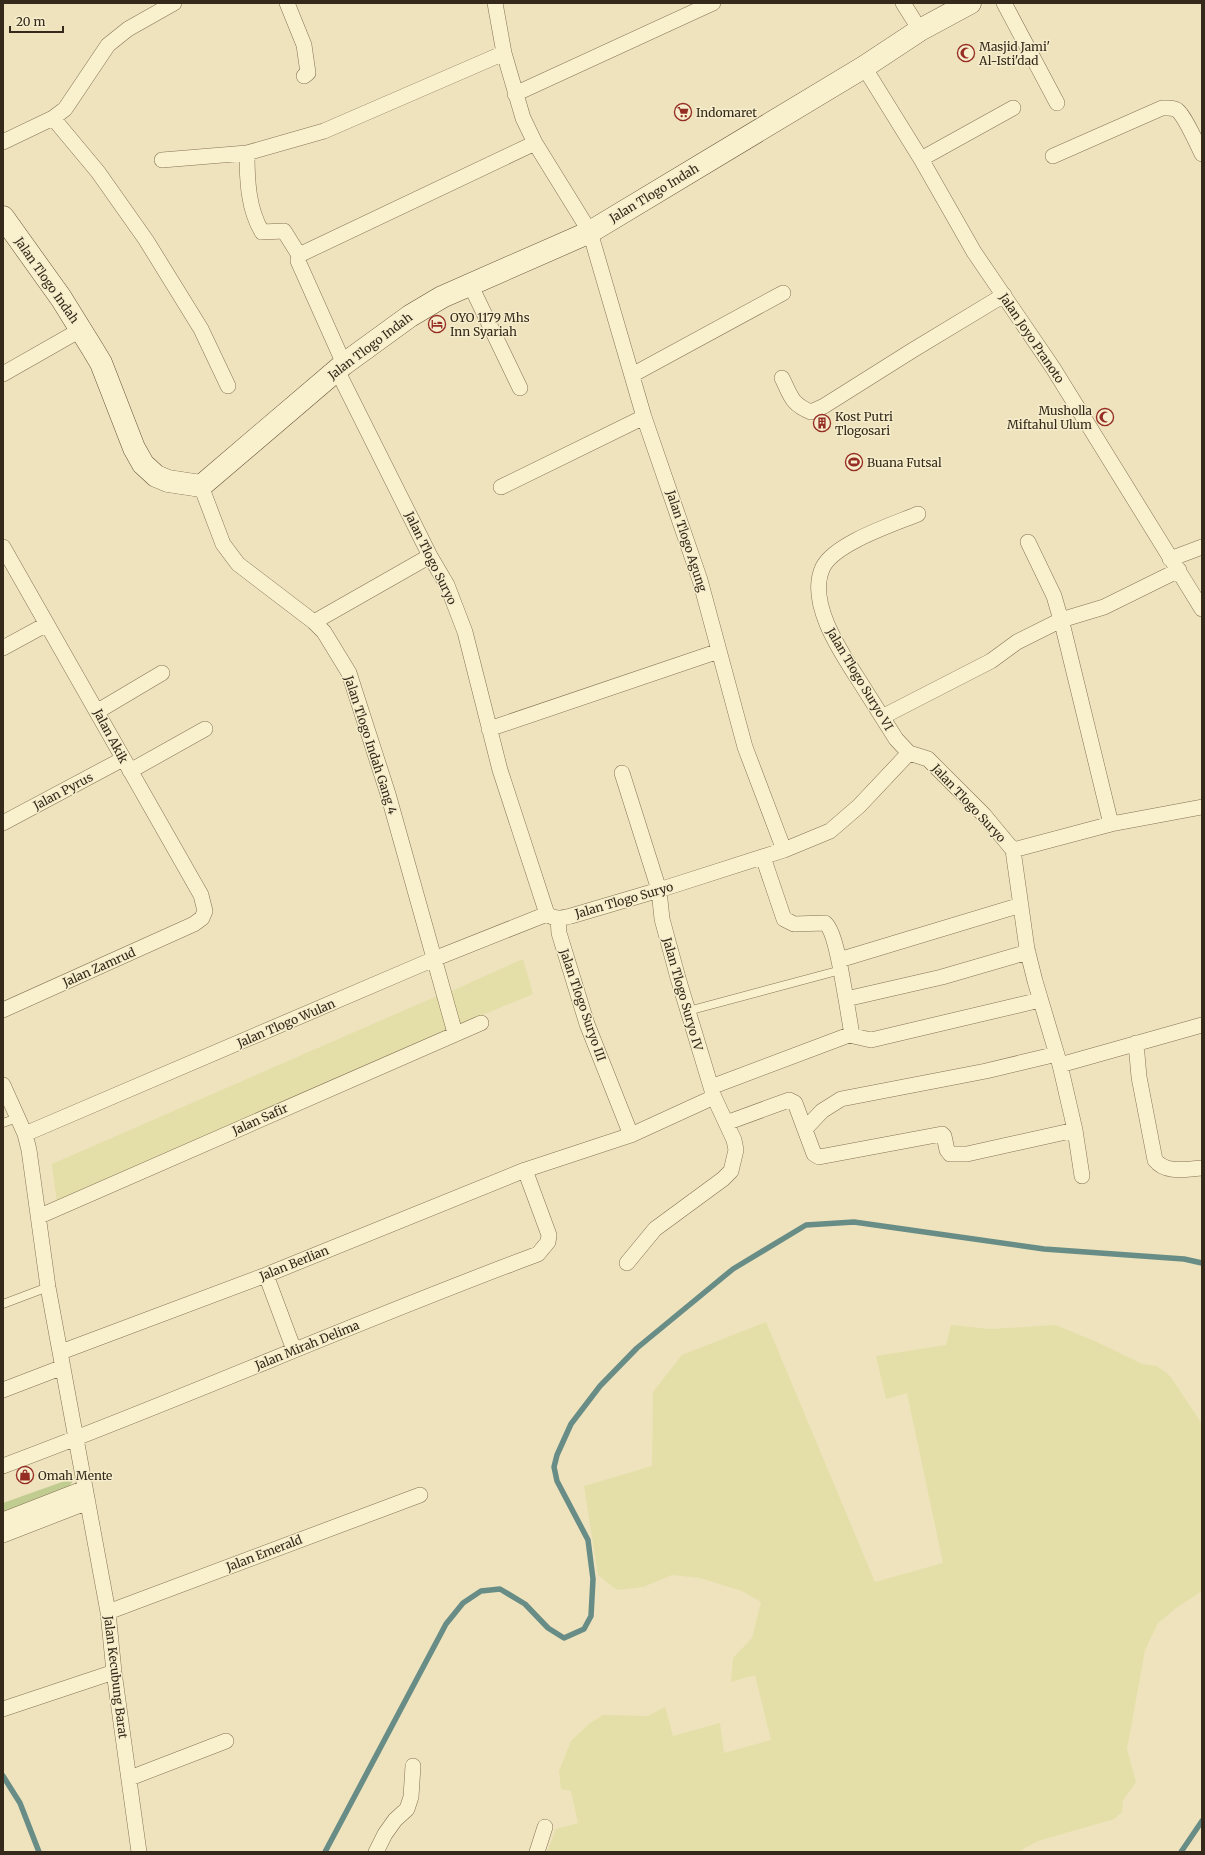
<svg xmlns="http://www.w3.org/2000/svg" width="1205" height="1855" viewBox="0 0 1205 1855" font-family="Merriweather,serif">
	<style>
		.farmland { fill: #e4dfa9 }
		.green { fill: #c0cc90 }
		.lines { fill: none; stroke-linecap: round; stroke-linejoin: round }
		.stream { stroke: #688c86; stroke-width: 5.5 }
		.lane-casing { stroke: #857355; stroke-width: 9 }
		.street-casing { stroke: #857355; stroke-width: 16 }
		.secondary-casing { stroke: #675439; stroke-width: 23 }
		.lane { stroke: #f9f0ce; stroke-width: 8 }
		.street { stroke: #f9f0ce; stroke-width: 15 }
		.secondary { stroke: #f9f0ce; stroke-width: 22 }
		.labels { text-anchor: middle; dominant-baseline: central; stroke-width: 3; stroke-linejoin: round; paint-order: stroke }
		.poi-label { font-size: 12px; fill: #34291a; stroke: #f5edcb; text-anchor: start }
		.street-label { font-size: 12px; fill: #34291a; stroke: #f5edcb }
	</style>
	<rect width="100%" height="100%" fill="#eee3bc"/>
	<path class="farmland" d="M523,959L533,994L456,1026L447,993Z
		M437,996L447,1029L57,1204L52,1164Z
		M766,1322L875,1582L943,1563L907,1393L886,1399L876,1356L946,1345L951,1325L991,1329L1055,1325L1097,1342L1142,1364L1157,1366L1170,1376L1202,1424V1591L1176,1608L1158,1623L1145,1650L1127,1749L1136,1782L1123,1800L1122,1812L1114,1819L1038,1841L1023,1849L1021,1852H547L556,1829L578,1823L571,1791L561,1789L559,1771L571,1741L590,1723L603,1715L648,1716L665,1707L673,1736L720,1723L724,1753L771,1740L755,1675L731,1682L733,1658L752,1638L761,1602L742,1591L700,1578L672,1575L643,1587L617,1590L598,1575L584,1486L652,1466L653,1392L682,1355Z"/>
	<path class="green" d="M76,1477L67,1489L3,1515V1503Z"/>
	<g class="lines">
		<path class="stream" d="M3,1776L20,1803L39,1852
			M325,1852L446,1624L463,1603L481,1591L500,1589L525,1604L548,1628L564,1638L584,1629L591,1616L593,1579L588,1540L557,1481L554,1467L557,1455L571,1424L600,1386L637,1348L733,1269L806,1225L854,1222L1044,1249L1184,1259L1202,1263
			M1181,1852L1202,1821"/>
		<g class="lane-casing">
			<path id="lane" d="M688,1011L841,970
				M3,1123L17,1118
				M3,1304L48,1287"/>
		</g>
		<g class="street-casing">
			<path id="street" d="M287,3L304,45L308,73L304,76
				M495,3L504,53L523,118L535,143L590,232L644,417L700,580L745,747L784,850
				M903,3L920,30
				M1004,3L1057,103
				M864,67L921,159L974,252L1053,368L1202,609
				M515,94L713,3
				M53,118L98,172L146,240L201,329L228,386
				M3,142L53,118L65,109L108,45L128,29L174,3
				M247,153C247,179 248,209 262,232L284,231L299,255L298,261L344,364
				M1053,156L1162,108C1167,108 1172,107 1177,110C1185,116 1197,144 1202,154
				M921,159L1013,108
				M162,160L247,153L324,131L504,53
				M299,255L535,143
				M470,284L520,388
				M337,370L430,556L447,585L465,632L500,770L547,914C555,920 562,918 571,916L659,890L784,850L830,831L859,806L909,753
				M3,374L82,329
				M632,375L783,293
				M782,378C791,396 791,404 811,412L824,406L913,350L1004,295
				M201,486L223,544L238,564L314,622L324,632L349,673L388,794L455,1033
				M501,487L644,417
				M1028,542L1054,596L1063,627L1111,824
				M3,547L201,895L205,911L202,918L194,924L3,1010
				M1170,559L1202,547
				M314,622L430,556
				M3,648L47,624
				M98,711L162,673
				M882,717L991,661L1017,642L1061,620L1104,607L1179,570
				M489,729L719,651
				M909,753L928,759L984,815L1013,850L1027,949L1035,981L1060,1065L1075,1130L1082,1176
				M909,753L896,739C884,720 872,701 860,682C842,654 806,602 823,567C835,543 894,524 918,514
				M130,771L205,729
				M622,773L659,890L662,919L678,978L714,1097L734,1140L736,1150L731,1171L723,1179L655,1229L627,1263
				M3,823L123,759
				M1013,850L1111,824L1202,807
				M763,857L784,919L794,924L825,923C836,931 843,984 846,999L942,977L1028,952
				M558,918L559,933L587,1024L631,1135
				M839,960L1021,905
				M846,999L852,1035
				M1136,1043L1139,1077L1155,1160C1166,1174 1186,1169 1202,1168
				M1060,1065L1202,1025
				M3,1085L25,1134L29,1150L48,1287L108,1612L114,1672L139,1852
				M711,1087L849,1035L871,1040L1040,1000
				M726,1123L789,1100L795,1103L814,1154L819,1157L942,1134L944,1136L947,1150L950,1154H967L1075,1130
				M805,1129L822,1111L841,1099L986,1071L1057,1054
				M25,1134L434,959L547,914
				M40,1216L481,1023
				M266,1275L294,1350
				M61,1352L266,1275L525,1170L631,1135L714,1097
				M3,1390L63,1367
				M3,1466C183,1399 358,1321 538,1254L548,1242L549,1235L525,1170
				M3,1520L85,1488
				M3,1535L88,1502
				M108,1612L420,1495
				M3,1709L114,1672
				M130,1778L226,1741
				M376,1852L385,1834L395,1820L407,1809L411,1797L413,1766
				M537,1852L545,1827"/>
		</g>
		<g class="secondary-casing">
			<path id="secondary" d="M3,217L61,298L92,348L101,363L134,448L143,464L156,476L168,481L201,486L344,364L410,316L442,297L590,232L864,67L920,30L970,3"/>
		</g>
		<use href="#lane" class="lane"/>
		<use href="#street" class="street"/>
		<use href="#secondary" class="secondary"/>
	</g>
	<defs>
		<g id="mosque-ring" transform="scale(0.9)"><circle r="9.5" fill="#f5edcb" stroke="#952d24" stroke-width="1.5"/><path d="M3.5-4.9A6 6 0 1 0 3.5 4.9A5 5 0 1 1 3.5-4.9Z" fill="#952d24"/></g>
		<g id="supermarket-ring" transform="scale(0.9)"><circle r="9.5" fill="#f5edcb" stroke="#952d24" stroke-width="1.5"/><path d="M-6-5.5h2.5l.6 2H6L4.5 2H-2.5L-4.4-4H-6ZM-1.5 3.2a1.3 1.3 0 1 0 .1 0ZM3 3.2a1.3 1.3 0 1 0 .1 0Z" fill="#952d24"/></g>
		<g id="hotel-ring" transform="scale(0.9)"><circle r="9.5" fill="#f5edcb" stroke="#952d24" stroke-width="1.5"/><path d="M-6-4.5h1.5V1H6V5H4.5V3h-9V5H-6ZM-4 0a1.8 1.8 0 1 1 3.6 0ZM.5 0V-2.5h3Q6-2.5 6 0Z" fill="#952d24"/></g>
		<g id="building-ring" transform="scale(0.9)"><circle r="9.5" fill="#f5edcb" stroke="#952d24" stroke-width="1.5"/><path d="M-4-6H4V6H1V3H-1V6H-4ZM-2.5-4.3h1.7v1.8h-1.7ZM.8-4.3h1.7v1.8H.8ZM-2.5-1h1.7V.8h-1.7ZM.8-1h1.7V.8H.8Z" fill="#952d24"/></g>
		<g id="stadium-ring" transform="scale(0.9)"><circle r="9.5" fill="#f5edcb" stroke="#952d24" stroke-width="1.5"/><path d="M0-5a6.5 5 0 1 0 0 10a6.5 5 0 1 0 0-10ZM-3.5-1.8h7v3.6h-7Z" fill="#952d24"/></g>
		<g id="shop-ring" transform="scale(0.9)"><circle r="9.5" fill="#f5edcb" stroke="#952d24" stroke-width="1.5"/><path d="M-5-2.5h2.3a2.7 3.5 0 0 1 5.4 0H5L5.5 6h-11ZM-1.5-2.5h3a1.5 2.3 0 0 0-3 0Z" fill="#952d24"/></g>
	</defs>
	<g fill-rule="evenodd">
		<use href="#mosque-ring" x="966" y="53"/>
		<use href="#supermarket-ring" x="683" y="112"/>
		<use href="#hotel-ring" x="437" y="324"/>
		<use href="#mosque-ring" x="1105" y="417"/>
		<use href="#building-ring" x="822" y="423"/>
		<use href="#stadium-ring" x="854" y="462"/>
		<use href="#shop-ring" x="25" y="1475"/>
	</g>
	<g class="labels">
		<g class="poi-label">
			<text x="979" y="46">Masjid Jami'<tspan x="979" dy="14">Al-Isti'dad</tspan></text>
			<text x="696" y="112">Indomaret</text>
			<text x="450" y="317">OYO 1179 Mhs<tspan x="450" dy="14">Inn Syariah</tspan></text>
			<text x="1092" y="410" text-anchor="end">Musholla<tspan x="1092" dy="14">Miftahul Ulum</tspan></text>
			<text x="835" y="416">Kost Putri<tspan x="835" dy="14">Tlogosari</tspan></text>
			<text x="867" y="462">Buana Futsal</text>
			<text x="38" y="1475">Omah Mente</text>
		</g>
		<g class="street-label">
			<text transform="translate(654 193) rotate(-31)">Jalan Tlogo Indah</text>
			<text transform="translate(47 280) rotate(55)">Jalan Tlogo Indah</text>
			<text transform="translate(1032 338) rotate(56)">Jalan Joyo Pranoto</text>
			<text transform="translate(370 346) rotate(-37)">Jalan Tlogo Indah</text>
			<text transform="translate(687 541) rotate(72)">Jalan Tlogo Agung</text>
			<text transform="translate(431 558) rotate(64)">Jalan Tlogo Suryo</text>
			<text transform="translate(860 679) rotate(59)">Jalan Tlogo Suryo VI</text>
			<text transform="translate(111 736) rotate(62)">Jalan Akik</text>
			<text transform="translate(371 745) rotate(72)">Jalan Tlogo Indah Gang 4</text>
			<text transform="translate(63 791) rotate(-28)">Jalan Pyrus</text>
			<text transform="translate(969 803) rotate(47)">Jalan Tlogo Suryo</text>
			<text transform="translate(624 900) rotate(-16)">Jalan Tlogo Suryo</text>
			<text transform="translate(99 967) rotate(-24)">Jalan Zamrud</text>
			<text transform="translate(683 994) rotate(74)">Jalan Tlogo Suryo IV</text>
			<text transform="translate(583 1005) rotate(71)">Jalan Tlogo Suryo III</text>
			<text transform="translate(286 1023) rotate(-23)">Jalan Tlogo Wulan</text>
			<text transform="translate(260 1119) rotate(-24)">Jalan Safir</text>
			<text transform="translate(294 1263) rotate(-22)">Jalan Berlian</text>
			<text transform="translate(307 1345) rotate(-22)">Jalan Mirah Delima</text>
			<text transform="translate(264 1553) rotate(-21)">Jalan Emerald</text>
			<text transform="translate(116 1677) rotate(83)">Jalan Kecubung Barat</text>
		</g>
	</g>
	<rect width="1205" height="1855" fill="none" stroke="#34291a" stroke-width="8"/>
	<path d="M10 26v6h53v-6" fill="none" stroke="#34291a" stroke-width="2"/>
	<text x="16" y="26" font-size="12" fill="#34291a" stroke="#f5edcb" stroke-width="3" paint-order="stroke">20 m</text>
</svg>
